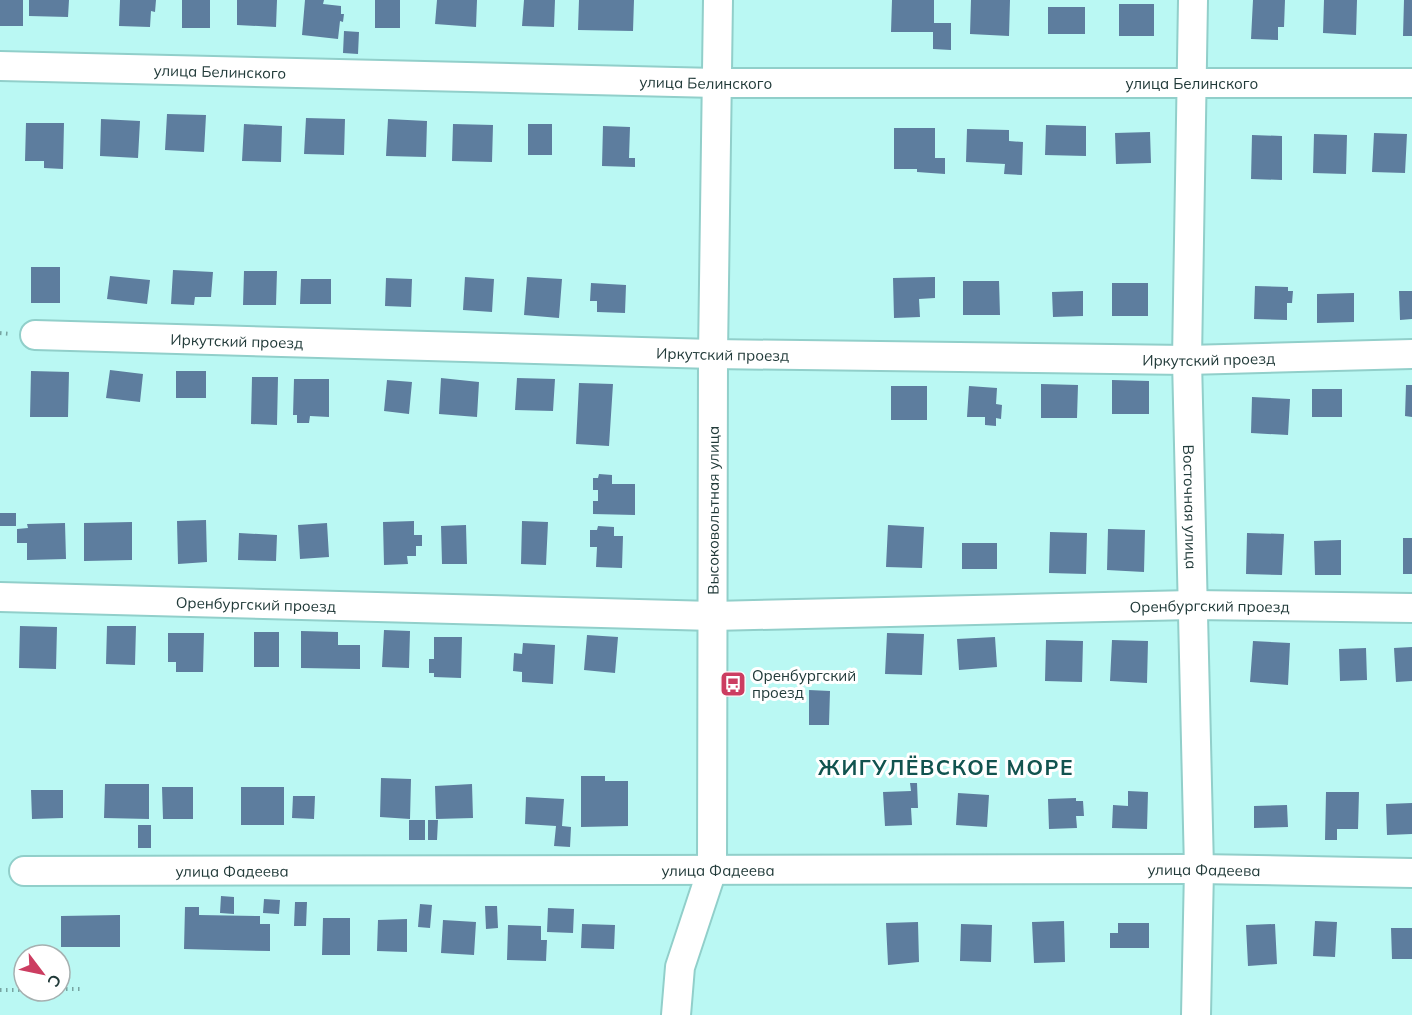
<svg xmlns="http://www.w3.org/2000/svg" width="1412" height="1015" viewBox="0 0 1412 1015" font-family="Mulish,sans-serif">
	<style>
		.building { fill: #5d7d9e }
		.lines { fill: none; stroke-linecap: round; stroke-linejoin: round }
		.minor-casing { stroke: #91cfca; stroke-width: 32 }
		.path { stroke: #76a4a1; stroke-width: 4; stroke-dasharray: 1.5 4.5; stroke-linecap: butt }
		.minor { stroke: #fff; stroke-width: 28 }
		.labels { text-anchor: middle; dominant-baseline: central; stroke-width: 6; stroke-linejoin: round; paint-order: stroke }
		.street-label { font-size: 15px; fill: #213a39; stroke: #fff }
		.poi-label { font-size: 15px; fill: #213a39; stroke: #fff; text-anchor: start }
		.district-label { font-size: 21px; font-weight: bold; letter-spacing: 1.5px; fill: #11534f; stroke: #fff }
	</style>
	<rect width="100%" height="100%" fill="#baf8f3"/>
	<path class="building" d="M0,0H23V26H0Z
		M29,0H69L68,17L29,16Z
		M120,0H156L155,12L151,11L150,27L119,26Z
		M182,0H210V28H182Z
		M237,0H277L276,27L237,25Z
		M305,0H324L323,4L341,6V14H344L343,22L340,21L338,39L302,35Z
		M375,0H400V28H375Z
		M437,0H477L476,27L435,24Z
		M524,0H555L554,27L522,26Z
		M579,0H634L633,31L578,30Z
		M892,0H934V23H951V50L933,49V32H891Z
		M971,0H1010L1009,36L970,34Z
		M1253,0H1285L1284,27H1278V40L1251,39Z
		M1324,0H1357L1356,35L1323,33Z
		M1404,0H1412V36H1403Z
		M1119,4H1154V36H1119Z
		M1048,7H1085V34H1048Z
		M344,31L359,32L358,54L343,53Z
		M167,114L206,115L204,152L165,150Z
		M306,118L345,119L344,155L304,154Z
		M101,119L140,121L138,158L100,156Z
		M388,119L427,121L426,157L386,156Z
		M26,123H64L63,169L44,168V161H25Z
		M244,124L282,126L281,162L242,161Z
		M453,124L493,125L492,162L452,161Z
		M528,124H552V155H528Z
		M1046,125L1086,126V156L1045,155Z
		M603,126L630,127L629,158H635V167L602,166Z
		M894,128H935V158H945V174L917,172V169H894Z
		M967,129L1009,130V141L1023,142L1022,175L1004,174L1005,164L966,162Z
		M1150,132L1151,163L1116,164L1115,133Z
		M1374,133L1407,134L1405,173L1372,172Z
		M1314,134L1347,135L1346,174L1313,173Z
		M1252,135L1282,136V180L1251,179Z
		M31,267H60V303H31Z
		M173,270L213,272L211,297H195L194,305L171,304Z
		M244,271H277L276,305H243Z
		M110,276L150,280L147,304L107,299Z
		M465,277L494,279L492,312L463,310Z
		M527,277L562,279L559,318L524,315Z
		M935,277V298L919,299L920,317L894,318L893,278Z
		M386,278L412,279L411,307L385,306Z
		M301,279H331V304H300Z
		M963,281H999L1000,315H963Z
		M591,283L626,285L625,313L597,312V301H590Z
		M1112,283H1148V316H1112Z
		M1255,286L1288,287V291H1293L1292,303H1287V320L1254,319Z
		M1083,291V316L1053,317L1052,292Z
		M1399,291H1412V319L1400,320Z
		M1354,293V322L1317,323V294Z
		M110,370L143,374L140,402L106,398Z
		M31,371L69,372L68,417H30Z
		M176,371H206V398H176Z
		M252,377H278L277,425L251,424Z
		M441,378L479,382L477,417L439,414Z
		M517,378L555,379L553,411L515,410Z
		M294,379H329V417L310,416L309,423H297V415H293Z
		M387,380L412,382L409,414L384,411Z
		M1112,380L1149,381V414H1112Z
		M579,383L613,384L609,446L576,444Z
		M1041,384L1078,385L1077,418H1041Z
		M1406,385H1412V417L1405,416Z
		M891,386H927V420H891Z
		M969,386L997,388L996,404L1002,405L1001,419L996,418V426L985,425V417H967Z
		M1312,389H1342V417H1312Z
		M1252,397L1290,399L1288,435L1251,433Z
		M599,474L612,475V484H635V515L593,514V501H598V490H593V478H598Z
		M0,513H16V526H0Z
		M206,520L207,562L178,564L177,521Z
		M414,521V535H422V546H416V556H407L408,564L384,565L383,522Z
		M522,521L548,522L546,565L521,564Z
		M132,522V560L84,561V523Z
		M65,523L66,559L27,560V543H17V529L28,528L27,524Z
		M327,523L329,557L300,559L298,525Z
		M466,525L467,564H442L441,526Z
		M888,525L924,527L922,568L886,567Z
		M598,526L614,527V536H623L622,568L596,567L597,547H590V530H597Z
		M1108,529L1145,530L1144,572L1107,570Z
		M1050,532L1087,533L1086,574L1049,573Z
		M239,533L277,535L276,561L238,560Z
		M1247,533L1284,534L1282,575L1246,574Z
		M1403,538H1412V574H1403Z
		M1341,540V575H1315L1314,541Z
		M962,543H997V569H962Z
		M20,626L57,627L56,669L19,668Z
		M107,626H136L135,665L106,664Z
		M384,630L410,631L409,668L382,667Z
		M301,631L338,632V645H360V669L301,668Z
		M254,632H279V667H254Z
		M168,633H204L203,672H176V662H168Z
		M887,633L924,634L922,675L885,674Z
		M587,635L618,637L615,673L584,670Z
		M434,637H462L461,678L434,677V673H429V659H434Z
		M995,637L997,667L959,670L957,639Z
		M1046,640L1083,641L1082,682L1045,681Z
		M1112,640L1148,641L1147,683L1110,681Z
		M1253,641L1290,643L1288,685L1250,682Z
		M523,643L555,645L553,684L522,682V672L513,671L514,653L522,654Z
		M1412,647V681L1396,682L1394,648Z
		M1366,648L1367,680L1340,681L1339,649Z
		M809,690L830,691L829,725H809Z
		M581,776H605V781H628V826L581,827Z
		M381,778L411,779L410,819L380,817Z
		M910,783H917L918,808H911L912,825L885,826L883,792L911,791Z
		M105,784H149V819L104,818Z
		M472,784L473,818L436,819L435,786Z
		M162,787H193V819H163Z
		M241,787H284V825H241Z
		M31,790H63V818L32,819Z
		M1128,791L1148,792L1147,829L1112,828L1113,805L1128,806Z
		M1326,792H1359L1358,829H1337V840H1325Z
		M958,793L989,795L987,827L956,825Z
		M293,796H315L314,819L292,818Z
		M526,797L564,799L562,826L571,827L570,847L554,846L556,826L525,824Z
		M1076,798V801H1083L1084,816H1076L1077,828L1049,829L1048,799Z
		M1412,803V834L1387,835L1386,804Z
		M1287,805L1288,827L1254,828V806Z
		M409,820H425V840H409Z
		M428,820H438L437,840H428Z
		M138,825H151V848H138Z
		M221,896L234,897V914L220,913Z
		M264,899L280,900L279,914L263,913Z
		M295,902H307L306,926H294Z
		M420,904L432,905L430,928L418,927Z
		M485,906H497L498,928L486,929Z
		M185,907H199V915L260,916V924H270V951L184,949Z
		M548,908L574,909L573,933L547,932Z
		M120,915V947H61V916Z
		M323,918H350V955H322Z
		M407,919V952L377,951L378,920Z
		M443,920L476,922L474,955L441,953Z
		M1064,921L1065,962L1034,963L1032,922Z
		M1315,921L1337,922L1335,957L1313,956Z
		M918,922L919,962L888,965L886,923Z
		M1118,923H1149V948H1110V933H1118Z
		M582,924L615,925L614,949L581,948Z
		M961,924L992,925L991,962L960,961Z
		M1275,924L1277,964L1248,966L1246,925Z
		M508,925L541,926V940H547L546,961L507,960Z
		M1391,928H1412V959H1392Z"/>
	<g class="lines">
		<g class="minor-casing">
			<g id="minor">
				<path id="s1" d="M1193,0L1187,360L1199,869L1196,1015"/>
				<path id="s2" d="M0,66L716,83H1412"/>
				<path id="s3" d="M35,335L713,354L1187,360L1412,354"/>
				<path id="s4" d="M0,597L713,616L1192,605L1412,608"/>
				<path id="s5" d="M24,871L1199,869L1412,873"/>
				<path id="s6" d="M676,1015L680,967L712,870L713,354L718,0"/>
			</g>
		</g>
		<path class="path" d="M0,333L11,334
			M60,989H82
			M0,990H24"/>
		<use href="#minor" class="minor"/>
	</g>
	<defs>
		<g id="bus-square" transform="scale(1.35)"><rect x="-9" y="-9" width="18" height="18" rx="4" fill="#cc3d61" stroke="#fff"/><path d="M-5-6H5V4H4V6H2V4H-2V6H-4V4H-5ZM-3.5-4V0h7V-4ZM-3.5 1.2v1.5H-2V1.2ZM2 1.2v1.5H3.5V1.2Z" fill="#fff"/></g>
	</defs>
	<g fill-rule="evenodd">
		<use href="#bus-square" x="733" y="684"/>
	</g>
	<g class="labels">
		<g class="street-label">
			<text stroke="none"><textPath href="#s2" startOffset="220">улица Белинского</textPath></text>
			<text stroke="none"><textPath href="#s2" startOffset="706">улица Белинского</textPath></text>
			<text stroke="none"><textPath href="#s2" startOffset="1192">улица Белинского</textPath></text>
			<text stroke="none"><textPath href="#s3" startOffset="202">Иркутский проезд</textPath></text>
			<text stroke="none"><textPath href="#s3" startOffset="688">Иркутский проезд</textPath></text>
			<text stroke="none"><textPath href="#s3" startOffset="1174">Иркутский проезд</textPath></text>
			<text stroke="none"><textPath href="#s1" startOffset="507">Восточная улица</textPath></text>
			<text stroke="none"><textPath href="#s6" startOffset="510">Высоковольтная улица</textPath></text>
			<text stroke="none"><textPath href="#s4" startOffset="256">Оренбургский проезд</textPath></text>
			<text stroke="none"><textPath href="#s4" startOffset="1210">Оренбургский проезд</textPath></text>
			<text stroke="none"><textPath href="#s5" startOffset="208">улица Фадеева</textPath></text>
			<text stroke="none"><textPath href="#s5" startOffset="694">улица Фадеева</textPath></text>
			<text stroke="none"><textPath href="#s5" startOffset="1180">улица Фадеева</textPath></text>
		</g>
		<g class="poi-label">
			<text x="752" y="675">Оренбургский<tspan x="752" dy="17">проезд</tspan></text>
		</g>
		<g class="district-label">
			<text x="946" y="767">ЖИГУЛЁВСКОЕ МОРЕ</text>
		</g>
	</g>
	<g transform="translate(42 973) rotate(122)"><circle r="28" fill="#ffffff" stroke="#a6b0b0" stroke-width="1.5"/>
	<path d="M0-4.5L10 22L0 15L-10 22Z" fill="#cc3d61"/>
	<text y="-9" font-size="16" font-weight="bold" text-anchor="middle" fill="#213a39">С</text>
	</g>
</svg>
